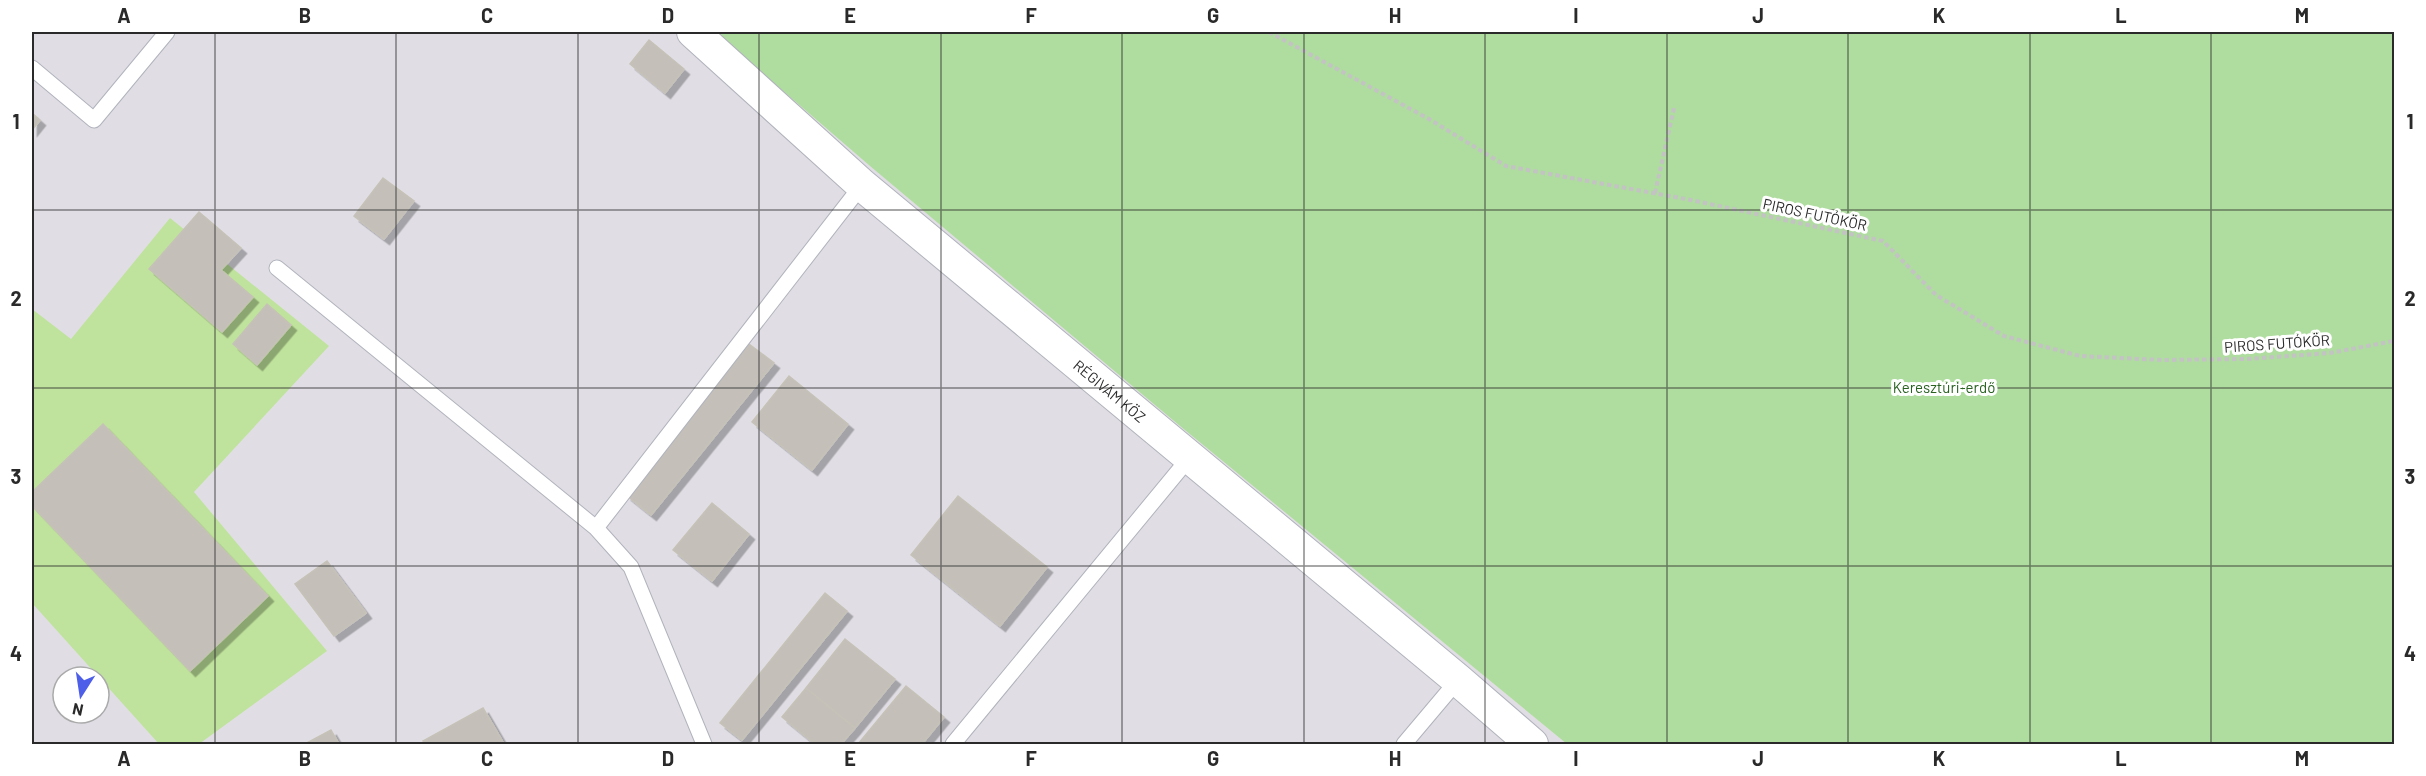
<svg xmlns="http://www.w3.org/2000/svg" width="2426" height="776" viewBox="0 0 2426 776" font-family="Barlow,sans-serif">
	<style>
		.industrial { fill: #e0dee4; fill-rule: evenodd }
		.green { fill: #afdc9f }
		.pitch { fill: #bfe39c }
		.building { fill: #c4c0b9; stroke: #c6c2b8; stroke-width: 1.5; filter: url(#shadow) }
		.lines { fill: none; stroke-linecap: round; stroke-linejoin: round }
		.service-casing { stroke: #b1b3bd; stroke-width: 17 }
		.minor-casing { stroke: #b1b3bd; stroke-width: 34 }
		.path { stroke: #c3c3c3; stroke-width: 4; stroke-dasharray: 4.5 3; stroke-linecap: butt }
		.service { stroke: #fff; stroke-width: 15 }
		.minor { stroke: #fff; stroke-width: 32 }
		.grid { fill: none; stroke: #2a2a2a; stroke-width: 1.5; stroke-opacity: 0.55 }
		.labels { text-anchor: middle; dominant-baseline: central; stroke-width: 6; stroke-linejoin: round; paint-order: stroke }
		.street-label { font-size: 15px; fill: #2a2a2a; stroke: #fff }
		.park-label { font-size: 15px; fill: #296121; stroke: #fff }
		.neatline { fill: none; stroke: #2a2a2a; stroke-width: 2 }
		.grid-label { font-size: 20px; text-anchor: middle; font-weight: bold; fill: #2a2a2a }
	</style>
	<defs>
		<filter id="shadow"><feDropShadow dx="5.5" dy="5.5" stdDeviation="0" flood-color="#0004"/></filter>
	</defs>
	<rect width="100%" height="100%" fill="#ebe6de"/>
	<path class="industrial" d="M32,32H715L870,166L1180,426L1567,744H32ZM63,677H99V713H63Z"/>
	<path class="green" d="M715,32H2394V744H1567L1180,426L870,166Z"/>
	<path class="pitch" d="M170,218L329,346L194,492L327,651L199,744H159L32,603V309L71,339Z"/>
	<path class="building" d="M649,40L684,69L665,93L630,64Z
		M32,113L40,120L32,130Z
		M383,178L414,201L384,239L354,216Z
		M199,212L241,248L221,270L253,297L222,332L149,269Z
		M267,304L291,325L257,365L233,344Z
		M749,344L774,363L651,515L626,495Z
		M789,376L848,424L812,470L752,422Z
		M103,424L268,596L190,671L32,506V492Z
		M958,496L1047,567L1000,626L911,555Z
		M712,503L749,534L712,581L673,550Z
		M327,561L366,613L334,636L295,584Z
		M825,593L847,611L742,740L720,723Z
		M845,639L895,679L855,728L806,688Z
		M906,686L944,717L922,744H858Z
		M806,688L855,728L841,744H815L782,717Z
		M483,708L504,744H425L423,741Z
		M331,730L339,744H305Z"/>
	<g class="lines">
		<g class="service-casing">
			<path id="service" d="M32,68L94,120L167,32
				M277,268L596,528L631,567L704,744
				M596,528L862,185
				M953,744L1190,457
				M1404,744L1458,680"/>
		</g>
		<g class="minor-casing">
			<g id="minor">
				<path id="s1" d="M693,32L862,185L1458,680L1532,744"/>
			</g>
		</g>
		<path class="path" d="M1269,32L1429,119L1506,166L1691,200L1883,241L1936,295L2004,336L2080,356L2162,360L2247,359L2330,353L2394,341
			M1655,193L1674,108"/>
		<use href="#service" class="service"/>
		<use href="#minor" class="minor"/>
	</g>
	<path class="grid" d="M215,32V744M396,32V744M578,32V744M759,32V744M941,32V744M1122,32V744M1304,32V744M1485,32V744M1667,32V744M1848,32V744M2030,32V744M2211,32V744M32,210H2394M32,388H2394M32,566H2394"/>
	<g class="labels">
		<g class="street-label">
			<text transform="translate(1815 214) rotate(12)">PIROS FUTÓKÖR</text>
			<text transform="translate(2277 343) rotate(-4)">PIROS FUTÓKÖR</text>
			<text stroke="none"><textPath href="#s1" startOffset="550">RÉGIVÁM KÖZ</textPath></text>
		</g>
		<g class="park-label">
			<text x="1944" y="387">Keresztúri-erdő</text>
		</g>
	</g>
	<rect width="2426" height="776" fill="none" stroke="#ffffff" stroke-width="66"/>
	<g transform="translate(81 695) rotate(192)"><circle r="28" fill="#ffffff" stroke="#aaaaaa" stroke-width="1.5"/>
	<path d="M0-4.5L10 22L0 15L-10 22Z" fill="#4d5ee9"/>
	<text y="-9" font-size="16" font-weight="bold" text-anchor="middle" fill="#2a2a2a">N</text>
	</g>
	<rect x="33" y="33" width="2360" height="710" class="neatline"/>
	<g class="grid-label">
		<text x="124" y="23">A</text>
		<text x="305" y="23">B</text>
		<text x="487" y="23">C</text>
		<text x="668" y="23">D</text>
		<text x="850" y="23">E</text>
		<text x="1031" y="23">F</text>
		<text x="1213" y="23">G</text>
		<text x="1395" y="23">H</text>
		<text x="1576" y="23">I</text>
		<text x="1758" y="23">J</text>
		<text x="1939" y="23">K</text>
		<text x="2121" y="23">L</text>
		<text x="2302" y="23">M</text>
		<text x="16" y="129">1</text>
		<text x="2410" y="129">1</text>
		<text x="16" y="306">2</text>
		<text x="2410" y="306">2</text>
		<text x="16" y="484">3</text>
		<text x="2410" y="484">3</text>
		<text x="16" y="661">4</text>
		<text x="2410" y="661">4</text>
		<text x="124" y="766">A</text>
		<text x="305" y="766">B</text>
		<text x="487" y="766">C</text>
		<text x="668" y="766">D</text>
		<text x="850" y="766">E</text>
		<text x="1031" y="766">F</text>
		<text x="1213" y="766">G</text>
		<text x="1395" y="766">H</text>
		<text x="1576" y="766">I</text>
		<text x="1758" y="766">J</text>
		<text x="1939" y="766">K</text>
		<text x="2121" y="766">L</text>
		<text x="2302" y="766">M</text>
	</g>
</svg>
